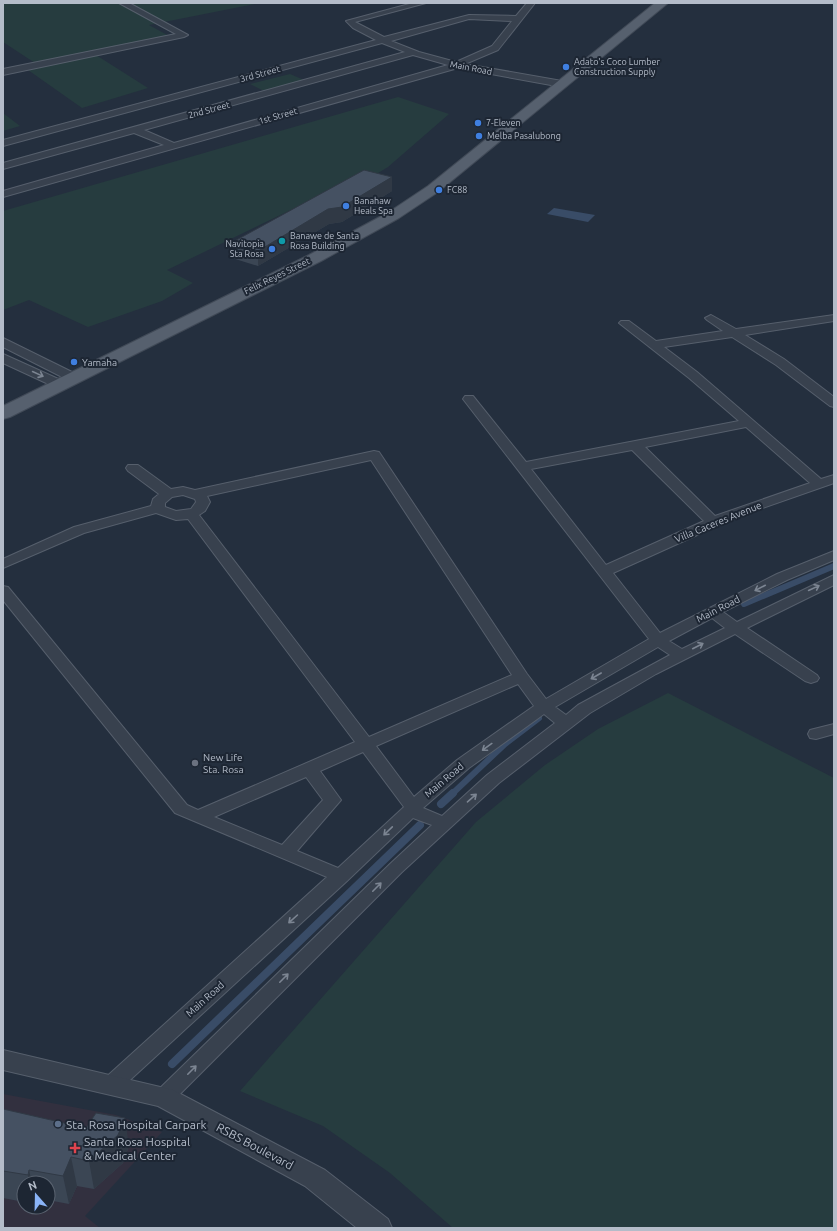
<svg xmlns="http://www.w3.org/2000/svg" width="837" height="1231" viewBox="0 0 837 1231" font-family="Ubuntu,sans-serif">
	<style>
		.medical { fill: #32303f; fill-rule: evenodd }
		.green { fill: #263c3f }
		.water { fill: #394c67 }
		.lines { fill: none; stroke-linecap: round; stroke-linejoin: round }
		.stream-far1 { stroke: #394c67; stroke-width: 6 }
		.stream { stroke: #394c67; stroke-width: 8 }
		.minor-casing { stroke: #565f6c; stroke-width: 2 }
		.tertiary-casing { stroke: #565f6c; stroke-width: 2 }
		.primary-casing { stroke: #414a57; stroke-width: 2 }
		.minor { fill: #38414e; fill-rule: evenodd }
		.tertiary { fill: #38414e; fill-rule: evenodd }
		.primary { fill: #56606e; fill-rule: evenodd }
		.wall { fill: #3b4654 }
		.shaded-wall { fill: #303945 }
		.building { fill: #455162; stroke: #303945 }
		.oneway { stroke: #7c8592 }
		.shop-dot { fill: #3f7fe0; stroke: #1d2633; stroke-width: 1.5 }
		.culture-dot { fill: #0f9aa8; stroke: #1d2633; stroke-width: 1.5 }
		.worship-dot { fill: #6b7280; stroke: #1d2633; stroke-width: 1.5 }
		.service-dot { fill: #5c6f8a; stroke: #1d2633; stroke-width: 1.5 }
		.health-dot { fill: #e0444e; stroke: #1d2633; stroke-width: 1.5 }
		.labels { text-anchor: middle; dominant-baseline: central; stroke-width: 4; stroke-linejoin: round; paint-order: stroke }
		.far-poi-label { font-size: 9px; fill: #b4bcc9; stroke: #1d2633; text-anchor: start }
		.far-street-label { font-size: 9px; fill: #b4bcc9; stroke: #1d2633 }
		.poi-label { font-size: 10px; fill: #b4bcc9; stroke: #1d2633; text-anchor: start }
		.street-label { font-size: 10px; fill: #b4bcc9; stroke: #1d2633 }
		.near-poi-label { font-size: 12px; fill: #b4bcc9; stroke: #1d2633; text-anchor: start }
		.near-street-label { font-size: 12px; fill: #b4bcc9; stroke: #1d2633 }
	</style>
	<rect width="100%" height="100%" fill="#242f3e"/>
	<path class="medical" d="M3,1094L116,1115L162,1132L85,1216L100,1228H3ZM24,1183H48V1207H24Z"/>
	<path class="green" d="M3,3H260L149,25L169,36L35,63L3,42Z
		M96,55L148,88L82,108L28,70Z
		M290,74L304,80L264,91L250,84Z
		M398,97L449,114L388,167L317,210L299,206L167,270L193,283L162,301L88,327L29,300L3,310V211Z
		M3,113L20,126L3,131Z
		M668,693L834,778V1228H453L390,1173L323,1126L240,1091L476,822L545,765L598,729Z"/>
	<path class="water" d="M554,208L595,215L588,222L547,214Z"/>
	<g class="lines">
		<path class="stream-far1" d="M744,604L834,566
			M452,794L505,744L539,718"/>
		<path class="stream" d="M441,804L453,793
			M172,1064L420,825"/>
		<g class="minor-casing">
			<path id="minor" d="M119,3H129L188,35L184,37L3,75V69L176,34Z
				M413,3H426L355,22L384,37L469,15L516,16L527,3H535L498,50L465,64L562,81L566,84L562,87L458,68L3,197V191L164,145L134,133L3,169V163L405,52L382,43L3,146V140L376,40L353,28L346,21ZM469,19L512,21L492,46L456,62L419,52L391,41ZM413,55L448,65L174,143L144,130Z
				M711,315L736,329L834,315V321L745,335L784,359L834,397V407L830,406L776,365L732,337L664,347L697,372L821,479L834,475V483L737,517L613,573L660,633L777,574L834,551V560L787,580L723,612L737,622L834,575V585L747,628L817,675L819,678L817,681L811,683L805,681L735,634L656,674L590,713L499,783L402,872L171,1103L164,1105L157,1103L154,1097L157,1091L390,864L432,825L413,818L347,881L118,1091L111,1093L104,1091L101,1085L104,1079L327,877L175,813L3,600V586L8,587L187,805L198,810L355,742L188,519L176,520L156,513L84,533L3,568V559L74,527L151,506L153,499L159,494L128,471L126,468L128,465H138L171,489L183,487L195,490L374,451L379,452L527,674L546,699L649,639L463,399L465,396H473L526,462L739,421L689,378L619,323L621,321H629L656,341L723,331L707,320L705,318ZM746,427L810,483L715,516L645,447ZM632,450L704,521L606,565L531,469ZM371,460L512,675L369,737L199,515L205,511L210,502L207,496ZM183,495L195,499L196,502L191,509L176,511L165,507V503L172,497ZM712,618L725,628L682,649L669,641ZM658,647L670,655L578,705L566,715L555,707ZM518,684L534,706L457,760L414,797L376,746ZM544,714L555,723L487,775L442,816L423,808L469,768ZM363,752L404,807L338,868L297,851L341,800L320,771ZM306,777L323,800L282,845L214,817Z
				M3,338L78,375L80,378L78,381H70L3,347Z
				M3,354L65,382L67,385L65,388H57L3,363Z
				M834,724V734L816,739L810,738L808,734L810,730Z"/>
		</g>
		<g class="tertiary-casing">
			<path id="tertiary" d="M3,1050L173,1090L325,1170L388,1219L392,1228H357L305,1186L158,1106L3,1070Z"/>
		</g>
		<g class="primary-casing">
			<path id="primary" d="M655,3H668L438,192L399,218L321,261L10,417L3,419V406L309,255L389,212L428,186Z"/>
		</g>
		<use href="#minor" class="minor"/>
		<use href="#tertiary" class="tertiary"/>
		<use href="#primary" class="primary"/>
	</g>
	<path class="wall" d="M392,177V191L342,222L329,224L258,266L232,258L231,243Z
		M3,1109L129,1146L123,1163L94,1189L77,1186L69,1204L48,1200V1183H24V1202L3,1198Z"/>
	<path class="shaded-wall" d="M392,177V191L342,222L329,224L258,266V251L328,209Z
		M125,1118L129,1146L123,1163L94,1189L89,1161Z
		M71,1157L77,1186L69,1204L63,1176Z
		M29,1170L32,1183H29L28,1175Z"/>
	<path class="building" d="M364,170L392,177L342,207L328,209L258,251L231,243Z
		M3,1109L86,1128L96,1113L125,1118L118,1135L89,1161L71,1157L63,1176L29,1170L28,1175L3,1171Z"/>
	<defs><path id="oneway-shaft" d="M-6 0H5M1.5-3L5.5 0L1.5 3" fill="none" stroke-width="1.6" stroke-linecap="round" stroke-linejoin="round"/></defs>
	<g class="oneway">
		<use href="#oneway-shaft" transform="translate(38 374) rotate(25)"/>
		<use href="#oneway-shaft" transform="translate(760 588) rotate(153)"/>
		<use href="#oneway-shaft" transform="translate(814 588) rotate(-25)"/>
		<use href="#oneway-shaft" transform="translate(698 646) rotate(-27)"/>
		<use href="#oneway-shaft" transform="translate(596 676) rotate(150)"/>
		<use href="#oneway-shaft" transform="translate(487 747) rotate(144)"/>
		<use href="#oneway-shaft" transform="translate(472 798) rotate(-41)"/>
		<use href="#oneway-shaft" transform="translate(388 831) rotate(136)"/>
		<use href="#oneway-shaft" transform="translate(377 887) rotate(-45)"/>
		<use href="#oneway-shaft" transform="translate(293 919) rotate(138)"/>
		<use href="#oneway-shaft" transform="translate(284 978) rotate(-45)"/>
		<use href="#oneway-shaft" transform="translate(192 1070) rotate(-45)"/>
	</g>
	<g class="shop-dot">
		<circle cx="566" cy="67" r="4"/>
		<circle cx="478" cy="123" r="4"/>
		<circle cx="479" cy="136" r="4"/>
		<circle cx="439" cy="190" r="4"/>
		<circle cx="346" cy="206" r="4"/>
		<circle cx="272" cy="249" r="4"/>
		<circle cx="74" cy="362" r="4"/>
	</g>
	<circle class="culture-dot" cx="282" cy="241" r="4"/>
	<circle class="worship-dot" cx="195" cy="763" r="4"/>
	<circle class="service-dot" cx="58" cy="1124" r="4"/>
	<path class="health-dot" d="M73 1142h4v4h4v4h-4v4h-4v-4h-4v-4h4z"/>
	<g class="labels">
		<g class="far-poi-label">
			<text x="574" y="62">Adato's Coco Lumber<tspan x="574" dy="10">Construction Supply</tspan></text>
			<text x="486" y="123">7-Eleven</text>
			<text x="487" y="136">Melba Pasalubong</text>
			<text x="447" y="190">FC88</text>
			<text x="354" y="201">Banahaw<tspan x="354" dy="10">Heals Spa</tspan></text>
			<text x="290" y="236">Banawe de Santa<tspan x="290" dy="10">Rosa Building</tspan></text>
			<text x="264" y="244" text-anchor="end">Navitopia<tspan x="264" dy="10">Sta Rosa</tspan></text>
		</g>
		<g class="far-street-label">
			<text transform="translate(471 68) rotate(11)">Main Road</text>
			<text transform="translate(260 74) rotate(-15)">3rd Street</text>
			<text transform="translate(209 110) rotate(-15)">2nd Street</text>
			<text transform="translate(278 116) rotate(-16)">1st Street</text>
			<text transform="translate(277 276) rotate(-26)">Felix Reyes Street</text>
		</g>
		<g class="poi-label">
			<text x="82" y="362">Yamaha</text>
			<text x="203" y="757">New Life<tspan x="203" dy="12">Sta. Rosa</tspan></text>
		</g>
		<g class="street-label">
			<text transform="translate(718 522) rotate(-22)">Villa Caceres Avenue</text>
			<text transform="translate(718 609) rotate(-27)">Main Road</text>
			<text transform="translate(444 780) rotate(-40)">Main Road</text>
			<text transform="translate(205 999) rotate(-42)">Main Road</text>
		</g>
		<g class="near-poi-label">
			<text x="66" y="1124">Sta. Rosa Hospital Carpark</text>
			<text x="84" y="1141">Santa Rosa Hospital<tspan x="84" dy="14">&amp; Medical Center</tspan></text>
		</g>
		<g class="near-street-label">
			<text transform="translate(255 1146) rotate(28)">RSBS Boulevard</text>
		</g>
	</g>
	<rect width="837" height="1231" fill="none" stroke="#b4bcc9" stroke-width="8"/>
	<g transform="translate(36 1195) rotate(340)"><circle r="19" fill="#1d2633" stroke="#59626f"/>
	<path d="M0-3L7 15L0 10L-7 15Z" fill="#8ab4f8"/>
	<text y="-6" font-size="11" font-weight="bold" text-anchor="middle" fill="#b4bcc9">N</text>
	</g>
</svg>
